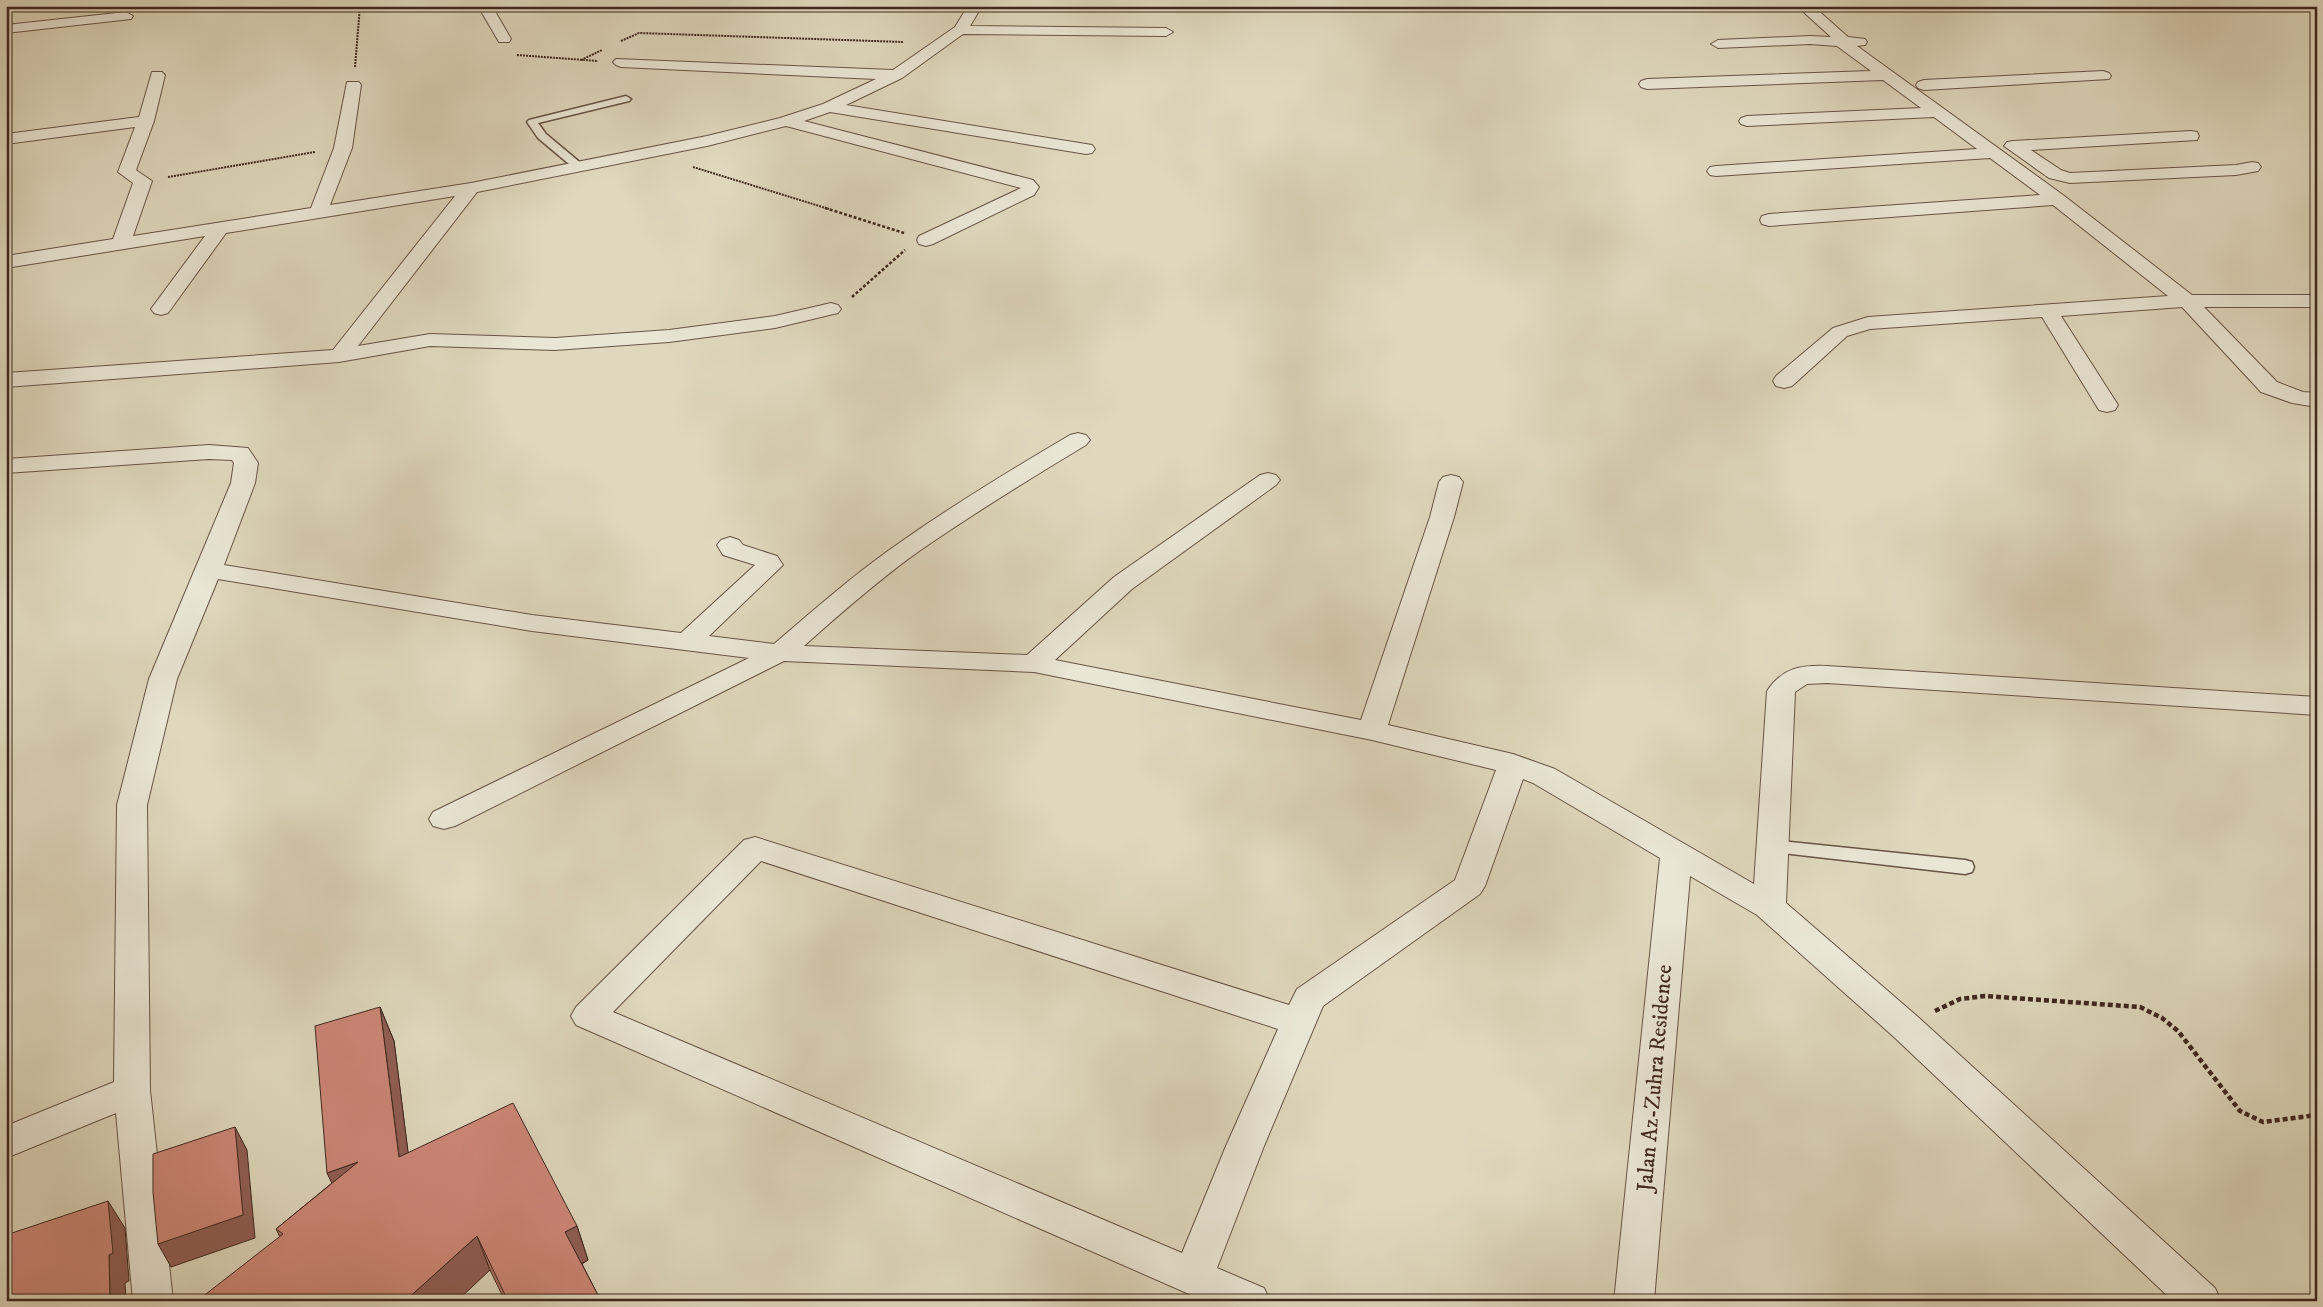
<svg xmlns="http://www.w3.org/2000/svg" width="2323" height="1307" viewBox="0 0 2323 1307" font-family="'IM FELL DW Pica',serif">
	<style>
		.lines { fill: none; stroke-linecap: round; stroke-linejoin: round }
		.service-casing { stroke: #665445; stroke-width: 3 }
		.minor-casing { stroke: #665445; stroke-width: 2 }
		.path-far2 { stroke: #3d281d; stroke-width: 2; stroke-dasharray: 2 1; stroke-linecap: butt }
		.path-far1 { stroke: #3d281d; stroke-width: 2.5; stroke-dasharray: 3 2; stroke-linecap: butt }
		.path { stroke: #3d281d; stroke-width: 4.5; stroke-dasharray: 5 3; stroke-linecap: butt }
		.service { fill: #eae6d5; fill-rule: evenodd }
		.minor { fill: #eae6d5; fill-rule: evenodd }
		.wall { fill: #b07467; stroke: #3d281d }
		.shaded-wall { fill: #905e54; stroke: #3d281d }
		.building { fill: #cd8778; stroke: #3d281d }
		.labels { text-anchor: middle; dominant-baseline: central; stroke-width: 4; stroke-linejoin: round; paint-order: stroke }
		.near-street-label { font-size: 22px; fill: #3d281d; stroke: #eae6d5 }
	</style>
	<rect width="100%" height="100%" fill="#dfd8be"/>
	<filter id="stains"><feTurbulence type="fractalNoise" baseFrequency=".004" numOctaves="4"/><feColorMatrix values="0 0 0 0 .2 0 0 0 0 .09 0 0 0 0 .02 0 0 0 .5 -.17"/></filter>
	<radialGradient id="worn" r=".72"><stop offset=".6" stop-color="#630" stop-opacity="0"/><stop offset="1" stop-color="#630" stop-opacity=".3"/></radialGradient>
	<g class="lines">
		<g class="service-casing">
			<path id="service" d="M626,96L631,99L629,101L538,123L546,134L583,165V169H575L538,138L527,122L529,120Z
				M1771,840L1965,860L1972,862L1974,867L1972,872L1965,874L1764,851L1762,846L1764,841Z"/>
		</g>
		<g class="minor-casing">
			<path id="minor" d="M478,6H492L511,39L509,42H499Z
				M968,6H982L970,26L1166,28L1173,32L1166,36L963,34L902,78L846,105L1092,145L1095,149L1092,153L1086,154L830,112L804,121L1033,180L1039,187L1034,195L933,244L926,246L919,244L917,240L919,236L1021,188L786,126L707,146L477,192L358,346L430,334L555,338L669,330L775,316L831,303L838,305L841,309L838,313L775,328L669,342L555,350L430,346L339,362L6,387V373L333,350L455,196L226,233L168,313L161,315L154,313L151,309L205,236L6,268V256L113,239L133,183L118,172L135,127L6,144V134L139,117L152,72H162L165,75L154,121L136,170L152,181L133,236L311,208L334,148L347,82H359L361,85L352,148L330,205L471,183L707,136L780,118L823,104L876,79L621,67L616,65L613,62L616,59L893,70L955,27Z
				M1797,6H1813L1848,37L1865,39L1867,42L1865,45L1857,46L2063,195L2192,295H2317V307H2204L2277,382L2303,392L2317,393V407L2292,403L2261,392L2182,307L2061,316L2118,405L2115,410L2107,412L2099,410L2042,317L1870,329L1847,336L1792,386L1784,388L1776,386L1773,381L1776,376L1833,328L1868,317L2168,296L2053,205L1769,226L1762,224L1760,220L1762,216L1769,214L2040,195L1990,158L1716,176L1710,175L1707,171L1710,167L1716,166L1977,149L1934,117L1747,126L1741,124L1739,121L1741,118L1747,116L1921,108L1883,80L1647,89L1641,87L1639,84L1641,81L1647,79L1871,71L1837,46L1810,44L1718,48L1711,44L1718,40L1810,36L1831,37Z
				M126,12L133,16L131,19L6,33V25Z
				M2103,71L2109,73L2111,76L2109,79L1924,90L1918,88L1916,85L1918,82L1924,80Z
				M2191,131L2197,132L2199,136L2197,140L2031,150L2061,170L2070,173L2236,165L2252,162L2258,163L2261,167L2258,171L2236,175L2070,183L2049,178L2004,146L2007,142L2013,141Z
				M1078,433L1086,435L1090,440L1086,445C1031,478 976,512 922,549C881,578 842,612 804,646L1027,655L1114,577L1260,475L1268,473L1276,475L1280,480L1276,485L1132,589L1055,660L1361,720L1430,517L1439,482L1443,477L1451,475L1459,477L1463,482L1454,517L1388,725L1513,754L1555,769L1754,884L1767,691C1782,668 1801,665 1827,666L2317,697V715L1827,683L1807,684L1795,692L1786,903L1918,1017L2215,1288L2221,1301H2173L1894,1037L1757,915L1690,876L1654,1301H1614L1660,858L1533,783L1523,779L1485,886L1480,894L1323,1006L1264,1146L1217,1268L1264,1288L1270,1301H1205L576,1025L571,1016L576,1007L744,840L755,837L1289,1005L1297,989L1455,880L1496,770L1372,740L1034,672L784,661L455,826L444,829L433,826L429,819L433,812L749,658L532,631L218,579L177,679L147,805L150,1090L173,1301H133L116,1113L6,1158V1126L114,1082L117,805L149,679L231,483L234,463L232,460L209,459L6,473V459L209,445L248,448L258,463L255,483L224,565L532,615L681,633L755,565L723,555L717,545L721,540L730,537L739,540L743,545L777,556L783,565L709,636L774,644C816,608 859,570 905,539C958,502 1014,468 1070,435ZM761,861L1278,1029L1226,1146L1182,1253L613,1012Z"/>
		</g>
		<path class="path-far2" d="M621,41L639,33L903,42
			M517,55L598,61
			M581,60L602,50
			M355,67L360,6
			M693,167L829,209
			M168,177L315,152"/>
		<path class="path-far1" d="M825,208L904,233
			M852,297L905,250"/>
		<path class="path" d="M1935,1011L1960,999L1985,996L2140,1007L2162,1018L2178,1031L2240,1111L2263,1122L2317,1115"/>
		<use href="#service" class="service"/>
		<use href="#minor" class="minor"/>
	</g>
	<path class="wall" d="M380,1007L394,1041L408,1153L577,1226L588,1260L582,1264L601,1301H505L490,1270L280,1237L276,1229L332,1183Z"/>
	<path class="shaded-wall" d="M380,1007L394,1041L413,1191L399,1157Z
		M235,1127L247,1150L255,1238L171,1267L158,1244Z
		M358,1162L343,1207L327,1173Z
		M108,1201L125,1228L129,1281L125,1283L126,1301H110Z
		M577,1226L588,1260L577,1266L565,1232Z
		M477,1236L490,1270L457,1301H405Z
		M599,1297L601,1301H592Z"/>
	<path class="building" d="M380,1007L399,1157L513,1103L577,1226L565,1232L599,1297L592,1301H508L477,1236L405,1301H197L283,1234L276,1229L358,1162L327,1173L315,1026Z
		M235,1127L243,1215L158,1244L153,1192V1154Z
		M108,1201L113,1253L109,1255L110,1301H9L12,1233Z"/>
	<g class="labels">
		<g class="near-street-label">
			<text transform="translate(1655 1078) rotate(-85)">Jalan Az-Zuhra Residence</text>
		</g>
	</g>
	<rect width="2323" height="1307" fill="none" stroke="#dfd8be" stroke-width="25"/>
	<rect x="8" y="8" width="2308" height="1292" fill="none" stroke="#3d281d" stroke-width="2.5"/>
	<rect x="12" y="12" width="2298" height="1282" fill="none" stroke="#3d281d"/>
	<rect width="100%" height="100%" filter="url(#stains)"/>
	<rect width="100%" height="100%" fill="url(#worn)"/>
</svg>
